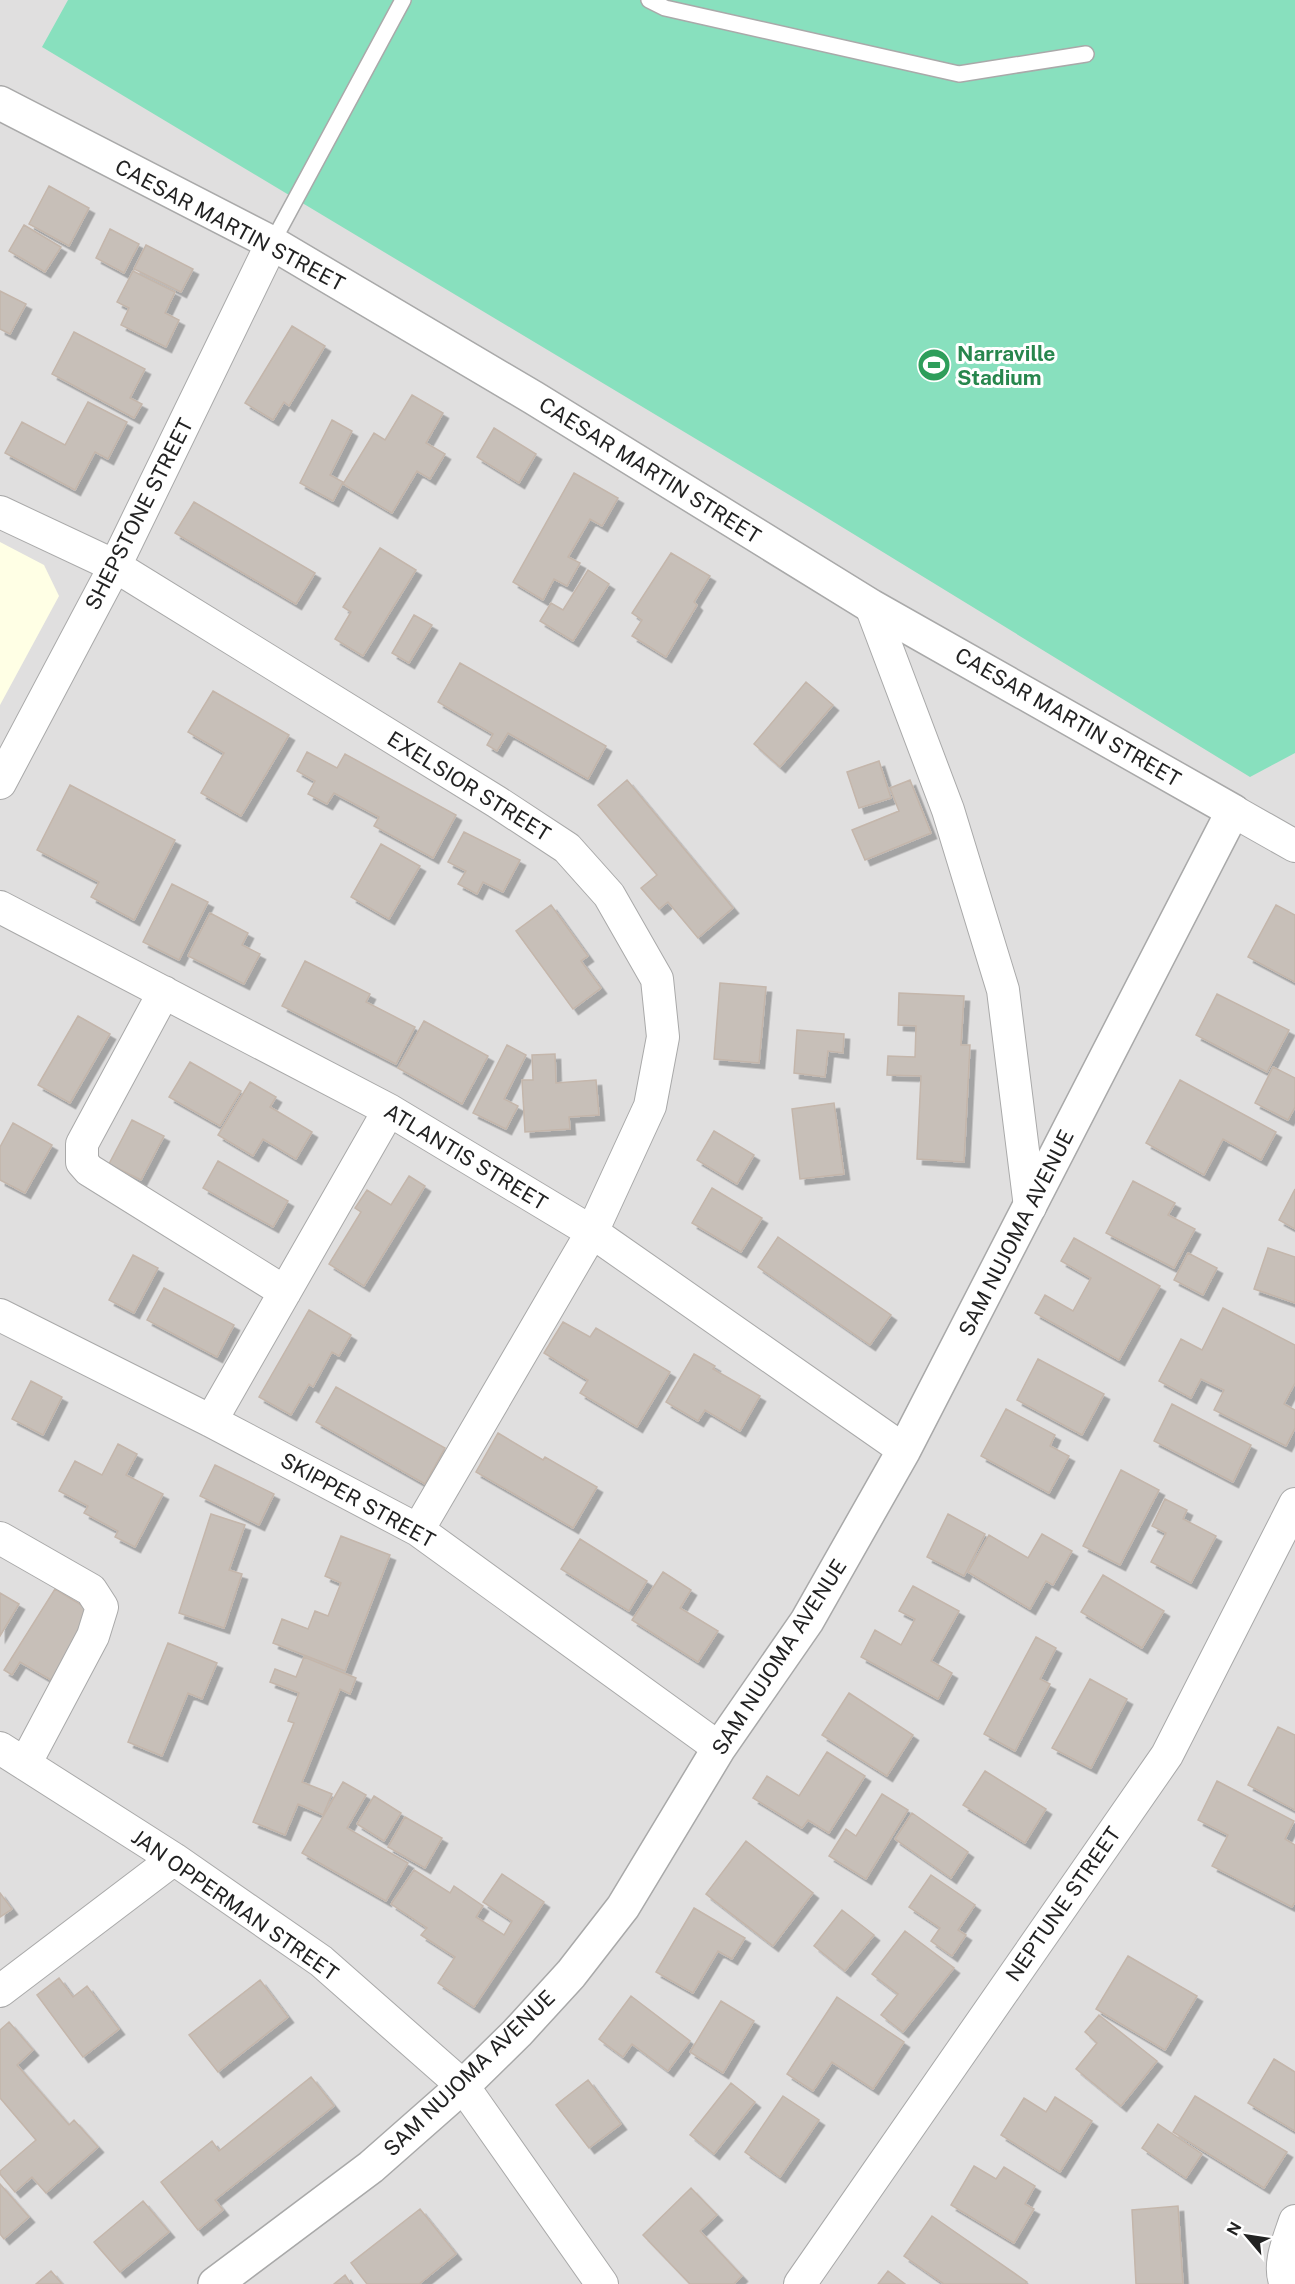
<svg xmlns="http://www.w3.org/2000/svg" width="1295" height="2284" font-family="'Public Sans',sans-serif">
  <defs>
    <filter id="shadow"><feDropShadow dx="5.5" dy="5.5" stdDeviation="0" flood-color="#0004"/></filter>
  </defs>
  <rect width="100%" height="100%" fill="#f2efe9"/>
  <path fill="#e0dfdf" d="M0 0H1295V2284H0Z"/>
  <path fill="#ffffe5" d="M0 542 44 565 59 596 0 705Z"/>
  <path fill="#88e0be" d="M68 0H1295V753L1250 777 806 505 42 47Z"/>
  <path fill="#c7bfb8" stroke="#c4b6ab" stroke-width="1.5" filter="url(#shadow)" d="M49 186 89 208 69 246 29 224Z
    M24 225 61 247 45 272 9 251Z
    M110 229 139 244 124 273 96 258Z
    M146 245 193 269 181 292 134 269Z
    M133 271 175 292 165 313 179 320 166 347 121 325 129 308 117 302Z
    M0 291 26 304 10 334 0 329Z
    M292 326 325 346 289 406 284 402 273 420 245 403Z
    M74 332 145 369 130 398 142 404 134 418 52 374Z
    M412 395 443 413 426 443 445 454 430 479 417 471 392 513 343 484 374 433 385 440Z
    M88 402 127 422 108 459 95 452 75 490 5 453 22 422 65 445Z
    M332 420 352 431 330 475 343 482 333 501 300 483Z
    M494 428 536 454 519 483 477 457Z
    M574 473 618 498 602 526 590 519 568 557 580 563 567 586 554 579 543 600 513 582Z
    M194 502 315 573 296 604 175 533Z
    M380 548 416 570 363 656 335 639 351 612 343 607Z
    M671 553 710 576 694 602 697 605 666 657 632 636 642 620 632 613Z
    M588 570 609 584 573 641 540 621 551 603 563 610Z
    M414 615 432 625 409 663 392 653Z
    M460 663 606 746 588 779 508 733 497 751 487 745 493 734 438 702Z
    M806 682 833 705 780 767 754 744Z
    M213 691 289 735 241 816 201 793 224 753 188 732Z
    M307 752 337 768 345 754 456 815 433 858 374 826 379 817 334 793 327 804 308 794 315 781 297 771Z
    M879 761 891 798 859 808 847 772Z
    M627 780 733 908 698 938 668 902 659 909 641 888 657 875 598 805Z
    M910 780 931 833 865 860 852 830 899 811 890 788Z
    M70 785 175 840 134 920 91 897 99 882 37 850Z
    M464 832 520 860 503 892 483 882 477 894 458 884 466 871 448 862Z
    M381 844 420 866 389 919 351 897Z
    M172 884 208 902 179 960 143 942Z
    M551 905 588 956 581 961 601 988 573 1009 516 931Z
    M1276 905 1295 915V982L1248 957Z
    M210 913 248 933 242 945 260 954 244 984 188 956Z
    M305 961 370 994 366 1002 415 1027 396 1064 282 1006Z
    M720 983 766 987 759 1063 714 1059Z
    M899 993 964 996 961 1045H970L964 1162 917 1159 921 1076 887 1075 888 1056 915 1057 916 1026 898 1025Z
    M1217 994 1289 1030 1267 1072 1196 1035Z
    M78 1016 110 1034 70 1103 38 1085Z
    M424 1021 488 1056 462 1104 398 1068Z
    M797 1030 844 1034 843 1053 828 1051 825 1077 794 1073Z
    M507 1045 526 1055 504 1099 518 1106 506 1129 473 1113Z
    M555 1054 556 1083 596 1080 599 1115 569 1117 570 1129 525 1132 522 1080H533L532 1055Z
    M190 1062 241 1091 220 1126 169 1097Z
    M1273 1067 1295 1078V1107L1288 1120 1255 1103Z
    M1180 1080 1276 1132 1261 1160 1223 1139 1204 1175 1146 1143Z
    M250 1082 276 1097 270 1107 312 1132 296 1159 263 1139 253 1156 218 1135Z
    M834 1103 844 1174 800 1179 792 1109Z
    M132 1120 164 1136 141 1180 109 1164Z
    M13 1123 52 1145 25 1193 0 1180V1147Z
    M714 1131 754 1155 737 1184 697 1160Z
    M218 1161 288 1201 273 1227 203 1188Z
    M409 1176 425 1186 364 1286 329 1264 361 1212 355 1208 367 1190 391 1205Z
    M1133 1181 1175 1203 1168 1215 1195 1229 1174 1268 1106 1233Z
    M712 1188 762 1218 741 1252 692 1223Z
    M1295 1189V1229L1279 1220Z
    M778 1237 891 1315 870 1345 758 1267Z
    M1074 1238 1160 1286 1119 1360 1035 1313 1045 1295 1073 1311 1091 1278 1061 1261Z
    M1268 1248 1295 1257V1303L1254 1289Z
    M1188 1253 1217 1268 1203 1295 1174 1280Z
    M133 1255 158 1268 134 1313 109 1300Z
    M164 1288 234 1325 217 1357 147 1320Z
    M1223 1308 1295 1345V1383L1284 1404 1295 1410V1428L1286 1446 1214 1410 1224 1390 1201 1379 1191 1398 1159 1381 1181 1339 1202 1350Z
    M309 1310 351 1335 339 1356 332 1352 313 1387 309 1384 291 1415 259 1397Z
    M563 1322 590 1337 596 1328 670 1372 637 1427 580 1393 588 1380 544 1353Z
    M694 1354 715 1366 713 1369 760 1396 740 1431 705 1410 698 1421 666 1402Z
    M1038 1359 1104 1394 1082 1435 1017 1400Z
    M31 1381 62 1397 43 1435 12 1419Z
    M336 1387 445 1448 425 1484 316 1422Z
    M1172 1404 1251 1445 1233 1482 1154 1441Z
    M1006 1409 1055 1435 1050 1446 1069 1456 1049 1493 981 1456Z
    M498 1433 543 1460 545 1457 597 1487 573 1528 476 1472Z
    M118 1444 137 1454 126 1475 163 1494 135 1547 115 1537 118 1531 84 1513 88 1506 59 1491 75 1461 102 1475Z
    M215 1465 274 1494 259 1525 200 1496Z
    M1121 1470 1159 1490 1120 1565 1083 1546Z
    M1165 1499 1187 1510 1183 1519 1216 1536 1191 1583 1151 1562 1166 1533 1152 1526Z
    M211 1514 245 1525 229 1570 242 1574 224 1628 179 1613Z
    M948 1514 985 1534 964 1576 927 1557Z
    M1042 1534 1072 1551 1053 1585 1046 1581 1030 1609 968 1572 989 1535 1028 1558Z
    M341 1536 390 1555 345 1671 273 1643 282 1619 308 1629 315 1611 328 1616 341 1583 325 1576Z
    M580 1539 647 1581 629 1611 561 1569Z
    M663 1572 691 1590 680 1608 718 1631 698 1662 632 1620Z
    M1103 1575 1164 1611 1142 1648 1081 1612Z
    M913 1586 959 1611 931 1661 952 1673 938 1699 861 1657 875 1630 901 1645 915 1619 899 1611Z
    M55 1589 93 1612 51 1680 20 1662 12 1675 4 1670Z
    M0 1593 19 1604 0 1636Z
    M1036 1637 1056 1648 1040 1679 1050 1684 1015 1751 984 1734Z
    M168 1643 217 1663 202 1699 188 1693 162 1756 128 1742Z
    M304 1657 356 1678 350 1694 340 1689 302 1782 332 1794 323 1815 298 1804 285 1835 253 1822 294 1723 288 1721 299 1693 270 1682 275 1669 296 1677Z
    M1090 1679 1127 1699 1091 1768 1052 1748Z
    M849 1693 913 1735 887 1776 822 1735Z
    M1278 1727 1295 1735V1810L1248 1785Z
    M827 1752 865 1776 829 1833 808 1820 802 1828 753 1798 767 1776 799 1796Z
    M985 1771 1046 1809 1025 1843 963 1805Z
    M1217 1781 1294 1821 1285 1839 1295 1845V1902L1292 1907 1212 1866 1228 1835 1198 1820Z
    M343 1782 366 1795 347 1828 408 1863 386 1901 302 1853Z
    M882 1794 908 1810 866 1879 829 1856 846 1829 856 1836Z
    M374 1796 401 1813 384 1841 357 1824Z
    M912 1813 968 1852 951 1878 895 1839Z
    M405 1817 442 1838 425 1868 388 1847Z
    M746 1841 813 1893 773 1946 706 1894Z
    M414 1870 450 1893 454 1886 483 1906 476 1917 504 1935 512 1921 483 1902 502 1874 544 1902 474 2007 438 1983 455 1957 421 1935 427 1928 391 1904Z
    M931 1875 975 1905 958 1930 966 1935 952 1956 931 1941 940 1928 909 1907Z
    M0 1893 12 1909 0 1917Z
    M694 1908 745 1938 732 1959 718 1951 693 1993 656 1972Z
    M842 1910 874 1935 845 1971 814 1946Z
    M905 1931 954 1968 903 2032 881 2015 898 1994 872 1974Z
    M1128 1956 1197 1996 1165 2050 1096 2009Z
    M59 1978 73 1997 87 1986 119 2029 83 2057 37 1995Z
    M260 1980 288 2017 218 2072 189 2035Z
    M631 1996 690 2041 668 2071 632 2044 623 2057 599 2039Z
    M837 1997 904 2042 873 2089 832 2062 813 2091 787 2074Z
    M721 2001 754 2021 723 2073 690 2052Z
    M1099 2015 1157 2061 1121 2106 1076 2069 1097 2043 1085 2032Z
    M9 2022 33 2050 17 2065 69 2125 74 2120 98 2147 46 2193 32 2177 15 2192 0 2174V2171L36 2140 0 2098V2030Z
    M1274 2059 1295 2072V2131L1248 2103Z
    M311 2077 334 2106 215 2200 223 2210 198 2230 161 2182 212 2141 219 2151Z
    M588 2080 621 2124 589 2148 556 2105Z
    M731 2083 755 2102 714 2154 690 2135Z
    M783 2096 819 2120 780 2177 745 2152Z
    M1195 2096 1287 2152 1264 2188 1173 2132Z
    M1055 2097 1092 2121 1060 2172 1001 2135 1024 2098 1046 2112Z
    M1158 2124 1202 2154 1186 2178 1142 2148Z
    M974 2166 996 2179 1004 2167 1035 2186 1025 2204 1034 2209 1014 2243 951 2205Z
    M0 2184 29 2217 4 2239 0 2234Z
    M691 2188 717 2215 700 2231 742 2276 734 2284H690L643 2235Z
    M143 2201 169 2232 120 2272 94 2242Z
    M1178 2206 1183 2284H1136L1132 2210Z
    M420 2209 456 2254 419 2284H367L351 2263Z
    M932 2216 1027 2282 1025 2284H944L904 2256Z
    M51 2271 62 2284H36Z
    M888 2271 905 2284H878Z
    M345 2275 351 2284H334Z"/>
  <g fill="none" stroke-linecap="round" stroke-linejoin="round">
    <defs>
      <path id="service" d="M649 0 665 8 959 74 1086 54
        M272 243 403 0"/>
      <path id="minor" d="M0 512 115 566 497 802 567 848 609 895 657 979 663 1037 650 1106 592 1232 418 1530
        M871 606 948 810 1003 990 1030 1207
        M0 783 115 566 272 243
        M1233 811 1295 846
        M0 907 389 1110 592 1232 904 1450
        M164 992 82 1144V1162L89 1170 285 1292
        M0 1315 211 1421 418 1530 719 1748
        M211 1421 389 1110
        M0 1538 91 1590 102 1607 93 1636 25 1764
        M0 1748 174 1859 321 1961 463 2086 602 2284
        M0 1991 174 1859
        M800 2284 1167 1755 1295 1504
        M1286 2284C1277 2266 1289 2239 1295 2221"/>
      <path id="tertiary" d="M0 103 272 243 534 398 871 606 1233 811 904 1450 807 1621 719 1748 623 1907 571 1974 517 2033 463 2086 371 2167 215 2284"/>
    </defs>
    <use href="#service" stroke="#a9a9a9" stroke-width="18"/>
    <use href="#minor" stroke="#a9a9a9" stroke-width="34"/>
    <use href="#tertiary" stroke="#a9a9a9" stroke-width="36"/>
    <use href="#service" stroke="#fff" stroke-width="15"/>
    <use href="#minor" stroke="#fff" stroke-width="32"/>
    <use href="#tertiary" stroke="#fff" stroke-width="33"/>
  </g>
  <defs>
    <symbol id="stadium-disc" viewBox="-11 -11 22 22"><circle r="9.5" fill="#2e9e5b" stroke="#fff"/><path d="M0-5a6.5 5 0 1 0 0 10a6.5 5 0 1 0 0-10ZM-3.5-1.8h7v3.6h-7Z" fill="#fff"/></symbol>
  </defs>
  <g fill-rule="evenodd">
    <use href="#stadium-disc" x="915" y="346" width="38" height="38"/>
  </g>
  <g text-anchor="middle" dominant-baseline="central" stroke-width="6" stroke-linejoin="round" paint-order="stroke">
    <g font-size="21" fill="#222" stroke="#fff">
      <text transform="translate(230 225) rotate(28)">CAESAR MARTIN STREET</text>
      <text transform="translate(650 470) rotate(32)">CAESAR MARTIN STREET</text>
      <text transform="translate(139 514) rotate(-63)">SHEPSTONE STREET</text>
      <text transform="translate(1068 717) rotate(30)">CAESAR MARTIN STREET</text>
      <text transform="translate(469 786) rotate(32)">EXELSIOR STREET</text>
      <text transform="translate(466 1157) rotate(31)">ATLANTIS STREET</text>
      <text transform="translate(1016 1233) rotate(-63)">SAM NUJOMA AVENUE</text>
      <text transform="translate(358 1500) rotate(29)">SKIPPER STREET</text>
      <text transform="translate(779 1657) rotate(-57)">SAM NUJOMA AVENUE</text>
      <text transform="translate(1063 1904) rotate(-55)">NEPTUNE STREET</text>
      <text transform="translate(235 1905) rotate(35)">JAN OPPERMAN STREET</text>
      <text transform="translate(469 2073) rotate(-44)">SAM NUJOMA AVENUE</text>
    </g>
    <g font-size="21" font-weight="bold" fill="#27864d" stroke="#fff" text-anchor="start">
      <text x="957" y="353">Narraville<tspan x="957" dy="24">Stadium</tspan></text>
    </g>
  </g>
  <g transform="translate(1247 2236) rotate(299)" stroke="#ffffff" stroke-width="4.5" paint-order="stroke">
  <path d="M0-4.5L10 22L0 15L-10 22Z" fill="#222222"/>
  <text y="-9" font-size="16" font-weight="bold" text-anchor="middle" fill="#222222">N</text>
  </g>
</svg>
